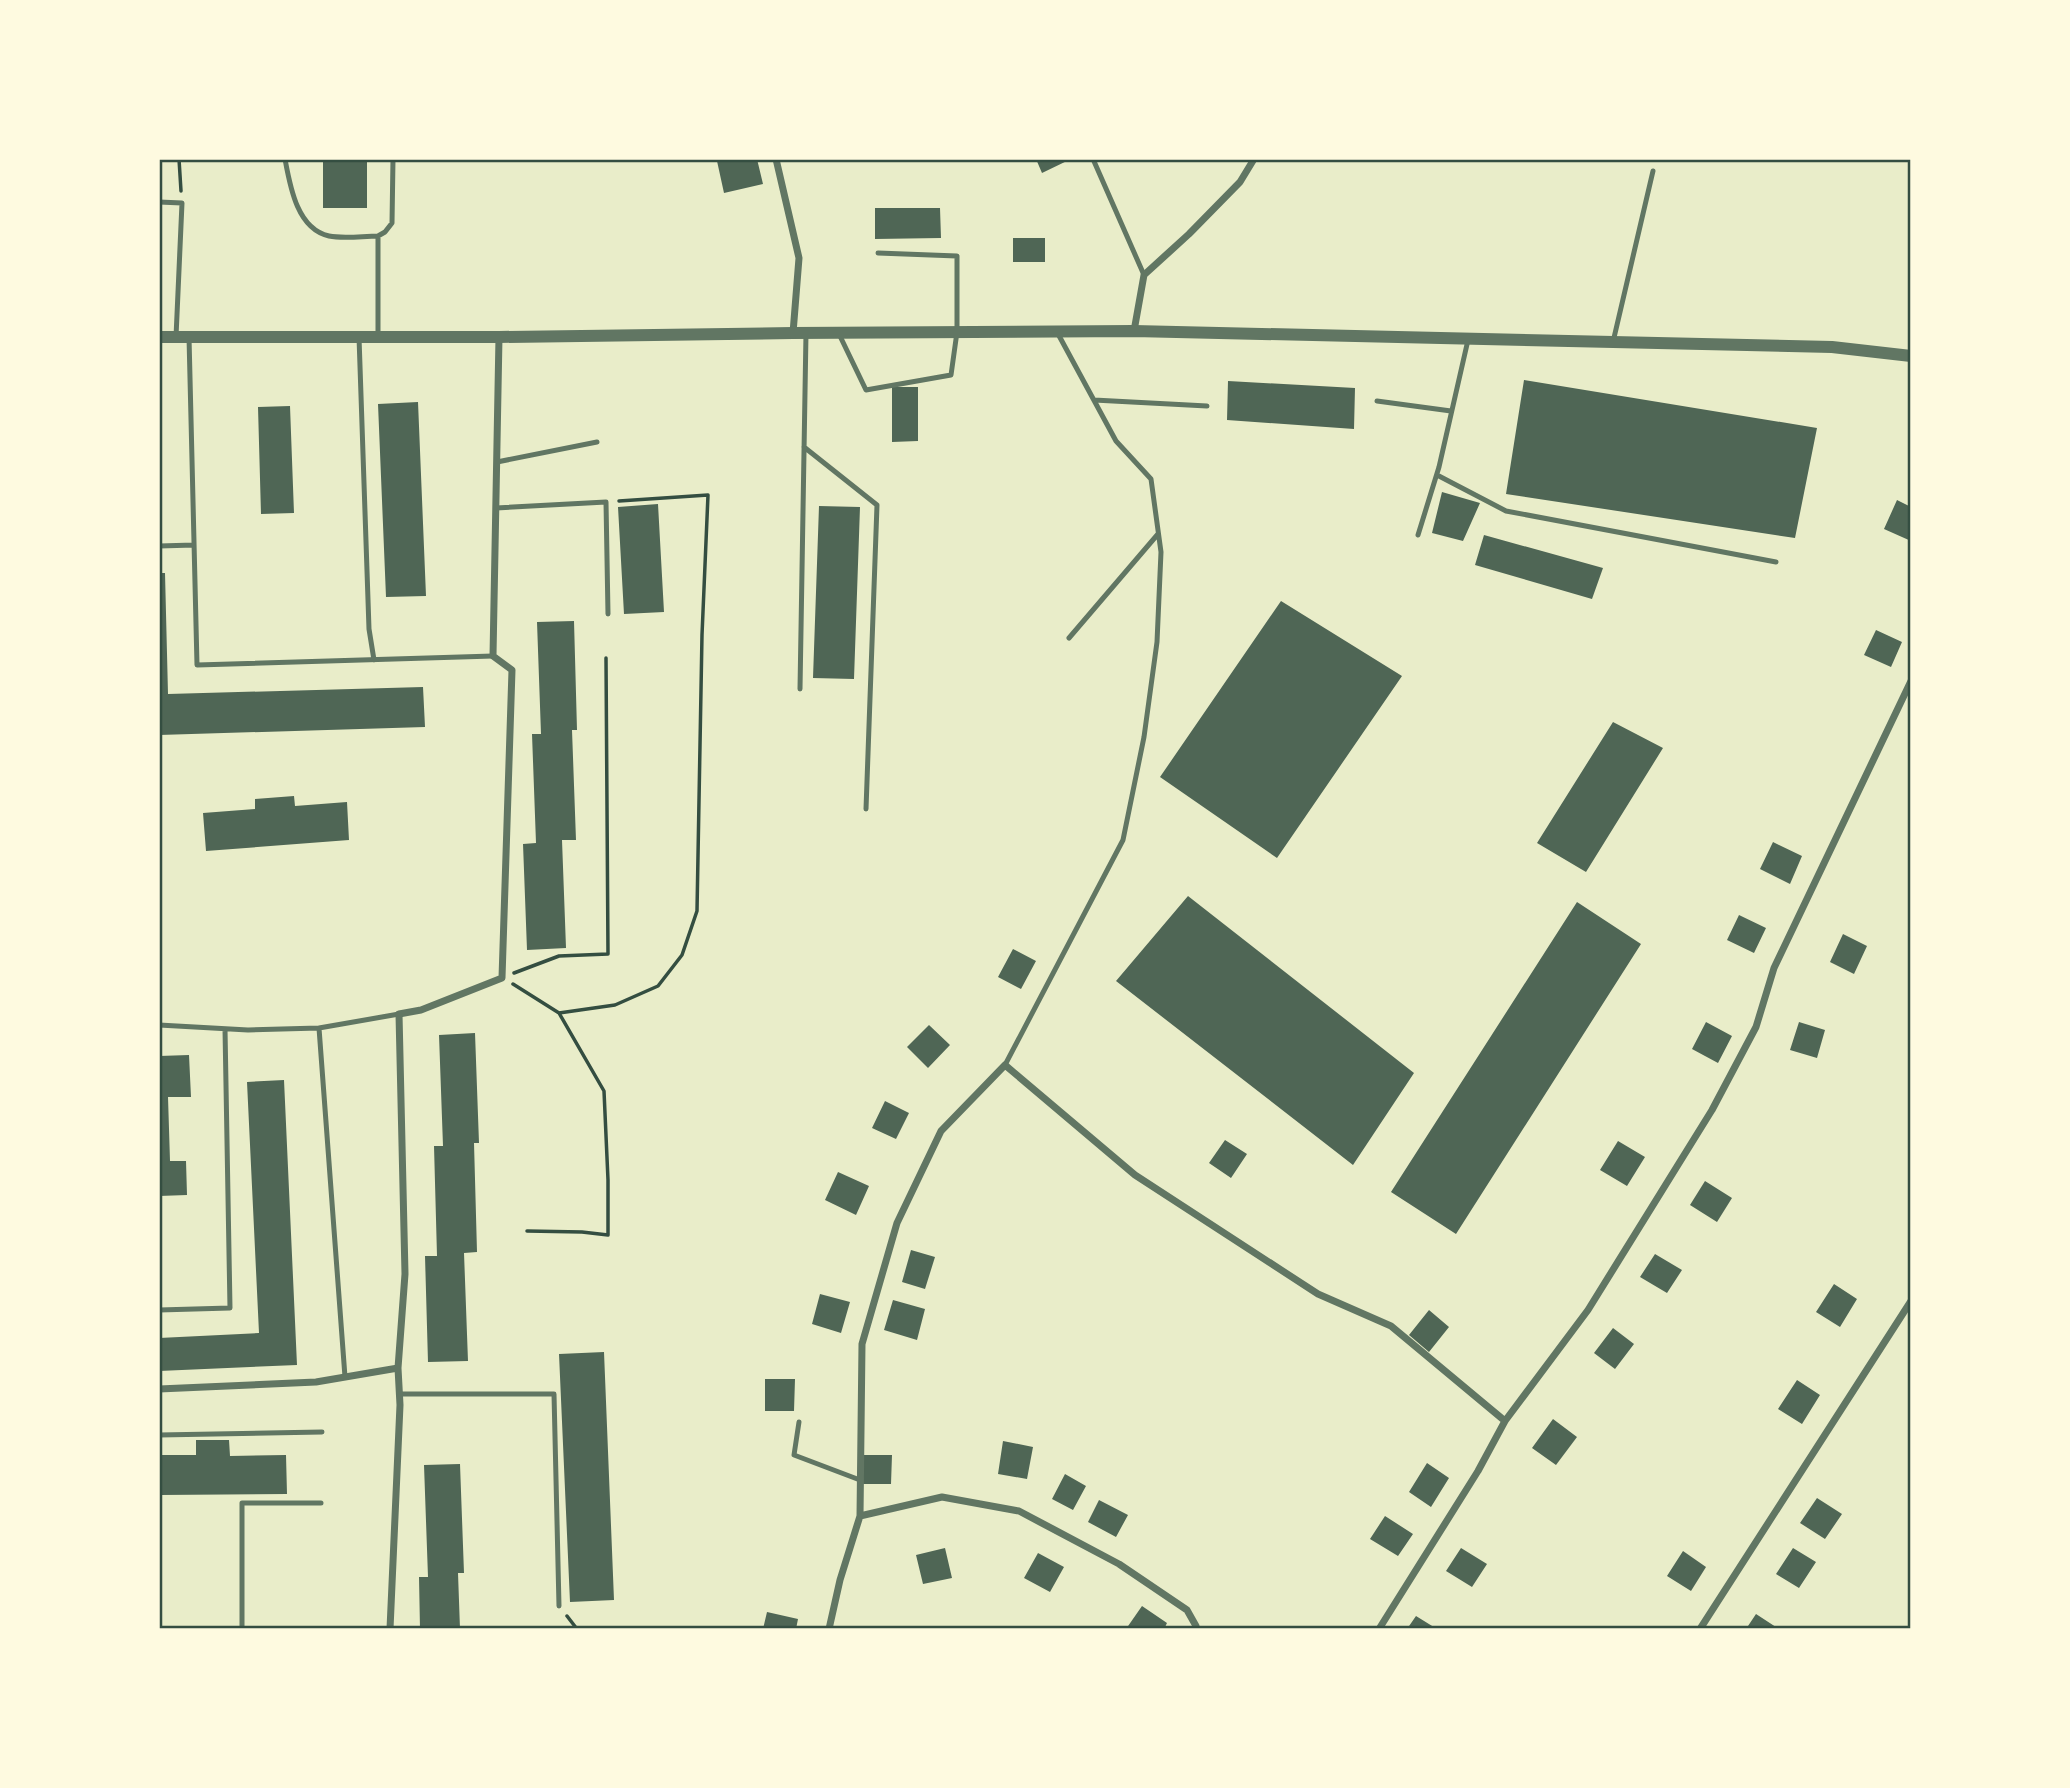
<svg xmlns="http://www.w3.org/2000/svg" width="2070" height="1788" font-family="Helvetica,sans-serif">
  <rect width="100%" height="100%" fill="#e9edc9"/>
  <path fill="#4f6655" d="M323 159H367V208H323Z
    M725 159H757L763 184 724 193 717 161Z
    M1036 159H1071L1042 173Z
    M875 208H940L941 238 875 239Z
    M1013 238H1045V262H1013Z
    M1524 380 1817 428 1795 538 1506 494Z
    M1228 381 1355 388 1354 429 1227 420Z
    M892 387H918V441L892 442Z
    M418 402 426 596 386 597 378 404Z
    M290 406 294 513 261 514 258 407Z
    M1442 492 1480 503 1463 541 1432 533Z
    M1897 500 1911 507V541L1884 529Z
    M658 504 664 612 624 614 618 507Z
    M819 506 860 507 854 679 813 678Z
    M1484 535 1603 568 1592 599 1475 565Z
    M159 573H165L168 694 423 687 425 727 159 735Z
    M1281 601 1402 676 1277 858 1160 777Z
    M574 621 577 730H572L576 840H562L566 948 527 950 523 844 536 843 532 734H541L537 622Z
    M1876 630 1902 642 1891 667 1864 655Z
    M1613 722 1663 748 1586 872 1537 843Z
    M294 796 295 806 347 802 349 840 206 851 203 813 255 809V799Z
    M1773 842 1802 856 1790 884 1760 869Z
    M1188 896 1414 1073 1353 1165 1116 981Z
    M1577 902 1641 944 1456 1234 1391 1192Z
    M1739 915 1766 928 1754 953 1727 940Z
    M1843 934 1867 946 1854 974 1830 962Z
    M1013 949 1036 961 1021 989 998 977Z
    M1706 1022 1732 1036 1718 1063 1692 1049Z
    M1799 1022 1825 1030 1817 1058 1790 1050Z
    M929 1025 950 1045 928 1068 907 1047Z
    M475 1033 479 1143H474L477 1252 464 1253 468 1361 428 1362 425 1256H437L434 1146H443L439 1035Z
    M189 1055 191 1097H168L170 1161H186L187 1195 159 1196V1056Z
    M284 1080 297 1365 159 1371V1338L259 1333 247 1082Z
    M885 1101 909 1113 896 1139 872 1128Z
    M1225 1140 1247 1154 1231 1178 1209 1163Z
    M1618 1141 1645 1157 1627 1186 1600 1170Z
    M838 1172 869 1186 856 1215 825 1200Z
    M1705 1181 1732 1198 1717 1222 1690 1205Z
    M911 1250 935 1257 925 1289 902 1282Z
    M1655 1254 1682 1270 1667 1293 1640 1277Z
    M1834 1284 1857 1299 1840 1327 1816 1312Z
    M820 1294 850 1302 841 1333 812 1324Z
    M893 1300 925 1309 917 1340 884 1330Z
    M1429 1310 1449 1327 1429 1352 1409 1335Z
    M1613 1328 1634 1344 1615 1369 1594 1353Z
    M604 1352 614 1600 570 1602 559 1354Z
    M765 1379H795L794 1411H765Z
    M1797 1380 1820 1395 1802 1424 1778 1409Z
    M1553 1419 1577 1437 1556 1465 1532 1448Z
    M196 1440H229L230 1456 286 1455 287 1494 159 1495V1455H196Z
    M1003 1441 1033 1447 1027 1479 998 1474Z
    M863 1455H892L891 1484H863Z
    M1427 1463 1449 1478 1431 1507 1409 1492Z
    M460 1464 464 1573H458L460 1629H420L419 1577H428L424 1465Z
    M1065 1474 1086 1486 1073 1510 1052 1499Z
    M1817 1498 1842 1514 1825 1539 1800 1523Z
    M1099 1500 1128 1515 1116 1537 1088 1522Z
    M1385 1516 1413 1534 1398 1556 1370 1539Z
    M945 1548 952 1578 923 1584 916 1555Z
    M1461 1548 1487 1564 1472 1587 1446 1571Z
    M1793 1548 1816 1562 1799 1588 1776 1574Z
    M1683 1551 1706 1567 1691 1591 1667 1576Z
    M1038 1553 1064 1567 1050 1592 1024 1578Z
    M1142 1606 1167 1623 1164 1629H1126Z
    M767 1612 798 1619 796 1629H763Z
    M1756 1614 1779 1629H1746Z
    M1416 1616 1437 1629H1407Z"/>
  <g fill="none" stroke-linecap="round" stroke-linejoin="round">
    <path stroke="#344e41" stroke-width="3.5" d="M179 159 181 191
      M514 973 559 956 608 954 606 658
      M513 984 559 1013 615 1005 658 986 682 955 697 911 702 635 708 495 619 501
      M527 1231 582 1232 608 1235V1180L604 1091 559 1013
      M567 1616 577 1629"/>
    <path stroke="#617663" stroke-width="5" d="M285 159C290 186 297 229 329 236 344 239 363 236 378 236
      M1093 159 1144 275
      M159 202 182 203 176 337
      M839 334 866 390 951 375 957 332V256L878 253
      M189 337 197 665 493 656
      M359 337 369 629 374 660
      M378 337V236L385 232 392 223 393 159
      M1613 342 1653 171
      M1094 400 1207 406
      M1377 401 1451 411
      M804 447 877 505 866 809
      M497 462 597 442
      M1437 475 1506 511 1776 562
      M496 508 606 502 608 614
      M1418 535 1439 467 1468 340
      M159 546 194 545
      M1069 638 1158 534
      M800 689 806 333
      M159 1025 248 1030 319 1028 345 1377
      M319 1028 399 1014
      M1005 1065 1123 840 1144 737 1157 642 1161 552 1151 479 1116 441 1057 332
      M159 1310 230 1308 225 1029
      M399 1394H554L559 1606
      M799 1422 794 1455 860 1480
      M159 1435 322 1432
      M242 1629V1503H321"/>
    <path stroke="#617663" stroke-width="7" d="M776 159 799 258 793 333
      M1134 331 1144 275 1189 234 1240 182 1254 159
      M159 1389 316 1382 398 1368
      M860 1516 942 1497 1019 1511 1119 1564 1187 1610 1196 1626 1194 1629
      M390 1629 400 1405 398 1368 405 1274 399 1014 421 1010 502 978 512 670 493 656 499 337
      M829 1629 840 1580 860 1516 862 1344 897 1223 941 1131 1005 1065 1135 1175 1318 1294 1391 1326 1505 1421
      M1379 1629 1478 1471 1505 1421 1588 1310 1712 1110 1756 1027 1774 968 1911 681
      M1700 1629 1911 1301"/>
    <path stroke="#617663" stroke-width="12" d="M159 337H499L793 333 1134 331 1832 347 1911 356"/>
  </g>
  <rect width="2070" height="1788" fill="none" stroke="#fefae0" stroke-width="322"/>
  <rect x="161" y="161" width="1748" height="1466" fill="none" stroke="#344e41" stroke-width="2.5"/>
</svg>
